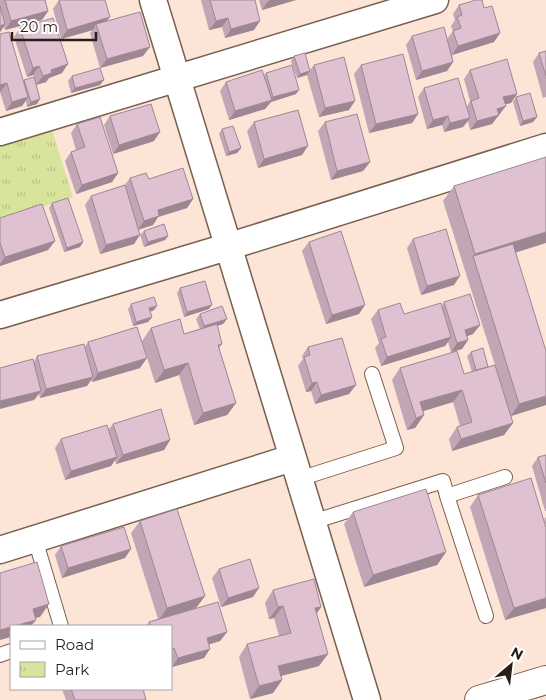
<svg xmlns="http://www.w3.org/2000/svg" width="546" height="700" font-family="Montserrat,sans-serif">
  <defs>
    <pattern id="park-tufts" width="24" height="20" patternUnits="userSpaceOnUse" patternTransform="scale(1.25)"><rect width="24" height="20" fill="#d8e49c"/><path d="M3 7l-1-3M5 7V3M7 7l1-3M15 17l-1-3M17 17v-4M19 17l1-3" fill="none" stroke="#b9c386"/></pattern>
  </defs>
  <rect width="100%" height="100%" fill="#fce5d6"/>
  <path fill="url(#park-tufts)" d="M52 130 73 197 0 220V146Z"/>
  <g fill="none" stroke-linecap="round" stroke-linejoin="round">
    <defs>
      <path id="service" d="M299 479 396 448 372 374
        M312 522 443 481 447 496
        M35 539 61 626
        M486 616 447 496 505 477
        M0 655 11 651"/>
      <path id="minor" d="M153 0 367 700
        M0 132 435 0
        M0 315 227 247 546 147
        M0 550 292 458"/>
      <path id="trunk" d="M479 700 546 680"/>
    </defs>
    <use href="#service" stroke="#785f4f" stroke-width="16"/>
    <use href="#minor" stroke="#785f4f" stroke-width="29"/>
    <use href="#trunk" stroke="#785f4f" stroke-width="30"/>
    <use href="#service" stroke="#fff" stroke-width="14"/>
    <use href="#minor" stroke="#fff" stroke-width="26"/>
    <use href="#trunk" stroke="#fff" stroke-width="28"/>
  </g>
  <path fill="#c1a6b5" d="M0 0H45L48 11 42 20 5 30 4 27 0 32Z
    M59 0 107 21 143 56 100 68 90 33 93 30 61 39 53 9Z
    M201 0H255L254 30 225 38 222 27 209 30Z
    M259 0H296L262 10Z
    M459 5 484 8 500 33 494 42 452 55 453 62 447 71 416 80 406 45 412 36 447 39 453 31 451 26 455 20 453 14Z
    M20 28 62 73 49 78 46 82 36 85 37 104 27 107 26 101 22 106 6 111 0 92V34L23 81 24 80 34 77 33 75 27 77 14 37Z
    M546 51V97L543 98 533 62 539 53Z
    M294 56 310 70 314 65 349 110 319 117 307 75 297 78 291 61Z
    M361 65 418 114 412 123 369 133 354 74Z
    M470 70 517 94 511 103 505 104 499 115H498L492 124 470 130 468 121 463 127 444 132 442 125 427 129 418 97 424 88 467 107 470 101 464 79Z
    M266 73 296 94 271 102 265 109 229 120 220 91 226 82 264 75Z
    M72 76 100 85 71 93 68 81Z
    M516 97 537 117 533 122 520 126 513 102Z
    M110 116 154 141 113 154 104 125Z
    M254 122 302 155 258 168 247 131Z
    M325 122 370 162 363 171 331 180 318 131Z
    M77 124 118 173 112 182 76 194 65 161 71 152 76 150 71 133Z
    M222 129 241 148 237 153 226 156 219 134Z
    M130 178 149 179 193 199 187 208 158 217 153 225 139 229 134 244 100 254 85 205 91 196 125 185Z
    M454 186 515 253 546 405 511 416 513 423 504 435 452 451 449 439 457 427 460 426 453 402 423 411 424 415 415 428 407 430 392 380 400 368 464 374 472 372 467 356 471 352 488 367 495 365 443 201Z
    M52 203 83 242 80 247 64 252 49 208Z
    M0 218 55 241 48 250 0 266Z
    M144 231 168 236 165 240 144 247 140 235Z
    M413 239 454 285 421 295 407 248Z
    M309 242 359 314 326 324 302 251Z
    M180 288 209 309 184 317 177 293Z
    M444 302 480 325 473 334 467 336 468 340 462 349 451 352 448 342 445 346 381 366 375 348 379 343 371 319 378 310 404 314 442 306Z
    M131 304 154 310 150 312 152 317 148 322 133 326 128 309Z
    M200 314 227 319 223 324 217 326 222 344 219 349 236 403 227 415 194 425 179 375 155 383 142 341 151 328 184 334 200 329 196 319Z
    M88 342 140 368 92 382 91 380 87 386 40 398 39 394 34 400V362L37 356 85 347Z
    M308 347 356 385 349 394 315 404 311 391 306 392 298 366 303 359 302 356Z
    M113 424 170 440 164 450 116 464 115 460 111 466 65 480 55 448 61 439 109 429Z
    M546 455V511H545L532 466 538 457Z
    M478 495 546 608 505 620 470 507Z
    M353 512 446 552 437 565 364 587 344 524Z
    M546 517V526L544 520Z
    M140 521 205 596 196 608 227 632 220 641 209 644 204 658 172 667 171 626H146L149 622 158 619 131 533Z
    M61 546 125 558 62 578 55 555Z
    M219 569 253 597 221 607 212 578Z
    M273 590 321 607 317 613 319 666 281 676 282 680 273 693 250 699 239 657 247 644 279 636 274 618 269 619 265 603Z
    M62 689H143L146 700H66Z"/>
  <path fill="#9d8793" d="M270 0H296L262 10 268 1Z
    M48 11 42 20 5 30 11 21Z
    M110 17 103 26 96 24 93 30 61 39 67 30Z
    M228 18 222 27 209 30 216 21Z
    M260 21 254 30 225 38 231 29Z
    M5 24 0 32V26Z
    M500 33 494 42 452 55 458 46Z
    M150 47 143 56 100 68 107 59Z
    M453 62 447 71 416 80 422 71Z
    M68 64 62 73 49 78 46 82 36 85 43 76 51 70Z
    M39 66 33 75 27 77 33 68Z
    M310 71 307 75 297 78 300 74Z
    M104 80 100 85 71 93 75 88Z
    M7 83 0 92V85Z
    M299 90 296 94 271 102 265 109 229 120 235 111 271 101 273 97Z
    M517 94 511 103 497 106 503 97Z
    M28 97 22 106 6 111 12 102Z
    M40 99 37 104 27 107 31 102Z
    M355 101 349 110 319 117 325 108Z
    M506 106 492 124 470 130 477 121 497 109Z
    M418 114 412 123 369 133 376 124Z
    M448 116 442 125 427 129 433 120Z
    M537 117 533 122 520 126 523 121Z
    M470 118 463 127 444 132 450 123Z
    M160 132 154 141 113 154 119 145Z
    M308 146 302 155 258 168 264 159Z
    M241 148 237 153 226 156 229 152Z
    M370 162 363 171 331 180 337 171Z
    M118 173 112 182 76 194 82 185Z
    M193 199 187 208 158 217 153 225 138 230 144 221 158 210Z
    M546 232V243L476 265 473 256 475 254Z
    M140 235 134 244 100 254 106 245Z
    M168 236 165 240 144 247 148 242Z
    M55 241 48 250 0 266V264L5 257Z
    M83 242 80 247 64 252 67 248Z
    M460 276 454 285 421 295 427 286Z
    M212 305 209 309 184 317 187 312Z
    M365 305 359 314 326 324 332 315Z
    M157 306 154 310 146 313 149 308Z
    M152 317 148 322 133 326 136 322Z
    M227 319 223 324 201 331 204 326Z
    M480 325 473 334 459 339 465 330Z
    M451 337 445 346 381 366 387 357Z
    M468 340 462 349 451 352 457 343Z
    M147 358 140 368 92 382 98 373Z
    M188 363 179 375 155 383 164 370Z
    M93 377 87 386 40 398 46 389Z
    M317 382 311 391 306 392 312 383Z
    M356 385 349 394 315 404 321 395Z
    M462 390 453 402 414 414 420 402Z
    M41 391 34 400 0 409V401Z
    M546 396V405L511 416 519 404Z
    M236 403 227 415 194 425 203 413Z
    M424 415 415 428 407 430 416 418Z
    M513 423 504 435 452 451 461 439Z
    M170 440 164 450 116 464 123 455Z
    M117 457 111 466 65 480 71 471Z
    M131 549 125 558 62 578 68 568Z
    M446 552 437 565 364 587 373 575Z
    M259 588 253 597 221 607 228 598Z
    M205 596 196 608 159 620 167 608Z
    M546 598V608L505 620 514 608Z
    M49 604 40 617 24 621 33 609Z
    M283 606 274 618 269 619 278 607Z
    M321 607 313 619 315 608Z
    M36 620 31 626H13Z
    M11 627V637L0 640V630Z
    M227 632 220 641 201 647 207 638Z
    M210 649 204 658 172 667 178 658Z
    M328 654 319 666 269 679 278 666Z
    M282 680 273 693 250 699 259 686Z"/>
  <path fill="#e0c1d2" stroke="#9d8793" d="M5 0H45L48 11 11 21Z
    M59 0H105L110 17 67 30Z
    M210 0H255L260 21 231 29 228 18 216 21Z
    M476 0H482L484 8 492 6 500 33 458 46 453 31 461 28 457 17 462 15 459 5Z
    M0 6 5 24 0 26Z
    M140 12 150 47 107 59 96 24Z
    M53 18 68 64 51 70 52 73 43 76 39 66 33 68 20 28Z
    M444 27 453 62 422 71 412 36Z
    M9 32 28 97 12 102 7 83 0 85V34Z
    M546 51V76L539 53Z
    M305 53 310 71 300 74 294 56Z
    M403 54 418 114 376 124 361 65Z
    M344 57 355 101 325 108 314 65Z
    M507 59 517 94 503 97 506 106 497 109 499 115 477 121 471 101 479 98 470 70Z
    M292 65 299 90 273 97 266 73Z
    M100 68 104 80 75 88 72 76Z
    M262 70 272 100 235 111 226 82Z
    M34 77 40 99 31 102 24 80Z
    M458 78 470 118 450 123 448 116 433 120 424 88Z
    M530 93 537 117 523 121 516 97Z
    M151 104 160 132 119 145 110 116Z
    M298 110 308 146 264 159 254 122Z
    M357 114 370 162 337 171 325 122Z
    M100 117 118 173 82 185 71 152 85 147 77 124Z
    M233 126 241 148 229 152 222 129Z
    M546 157V232L475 254 454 186Z
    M183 168 193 199 158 210 159 216 144 221 130 178 146 173 149 179Z
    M125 185 140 235 106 245 91 196Z
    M68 198 83 242 67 248 52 203Z
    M42 204 55 241 5 257 0 243V218Z
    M164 224 168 236 148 242 144 231Z
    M446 229 460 276 427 286 413 239Z
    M341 231 365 305 332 315 309 242Z
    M513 244 546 351V396L519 404 473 256Z
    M205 281 212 305 187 312 180 288Z
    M470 294 480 325 465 330 468 340 457 343 444 302Z
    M154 297 157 306 149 308 152 317 136 322 131 304Z
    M400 303 404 314 441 303 451 337 387 357 381 339 386 337 378 310Z
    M222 306 227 319 204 326 200 314Z
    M180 319 184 334 217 324 222 344 218 345 236 403 203 413 188 363 164 370 151 328Z
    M137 327 147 358 98 373 88 342Z
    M342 338 356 385 321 395 317 382 312 383 304 357 310 355 308 347Z
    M84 344 93 377 46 389 37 356Z
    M483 348 488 367 476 370 471 352Z
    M457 351 464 374 495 365 513 423 461 439 457 427 472 422 462 390 420 402 424 415 416 418 400 368Z
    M33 359 41 391 0 401V368Z
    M161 409 170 440 123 455 113 424Z
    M107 425 117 457 71 471 61 439Z
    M546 455V483L538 457Z
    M531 478 546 528V598L514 608 478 495Z
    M426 489 446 552 373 575 353 512Z
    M177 509 205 596 167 608 140 521Z
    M124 527 131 549 68 568 61 546Z
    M250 559 259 588 228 598 219 569Z
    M37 562 49 604 33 609 36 620 0 630V573Z
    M314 579 321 607 315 608 328 654 278 666 282 680 259 686 247 644 291 633 283 606 278 607 273 590Z
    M218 602 227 632 207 638 210 649 178 658 174 648 171 649V626H151L149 622Z
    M71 689H143L146 700H75Z"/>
  <rect x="10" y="625" width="162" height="65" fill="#ffffff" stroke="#a9a5a3"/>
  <rect x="20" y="641" width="25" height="8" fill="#ffffff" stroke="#a9a5a3"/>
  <text x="55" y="650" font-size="15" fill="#291f18">Road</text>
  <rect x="20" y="662" width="25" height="15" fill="url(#park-tufts)" stroke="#a9a5a3"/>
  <text x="55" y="675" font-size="15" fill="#291f18">Park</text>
  <g transform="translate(511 665) rotate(28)" stroke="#ffffff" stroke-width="4" paint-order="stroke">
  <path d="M0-4L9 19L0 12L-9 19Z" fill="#291f18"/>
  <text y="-8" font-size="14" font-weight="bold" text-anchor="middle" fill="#291f18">N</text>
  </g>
  <path d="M12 32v8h84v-8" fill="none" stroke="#291f18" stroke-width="2.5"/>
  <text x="20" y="32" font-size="15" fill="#291f18" stroke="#ffffff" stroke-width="4" paint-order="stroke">20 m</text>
</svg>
